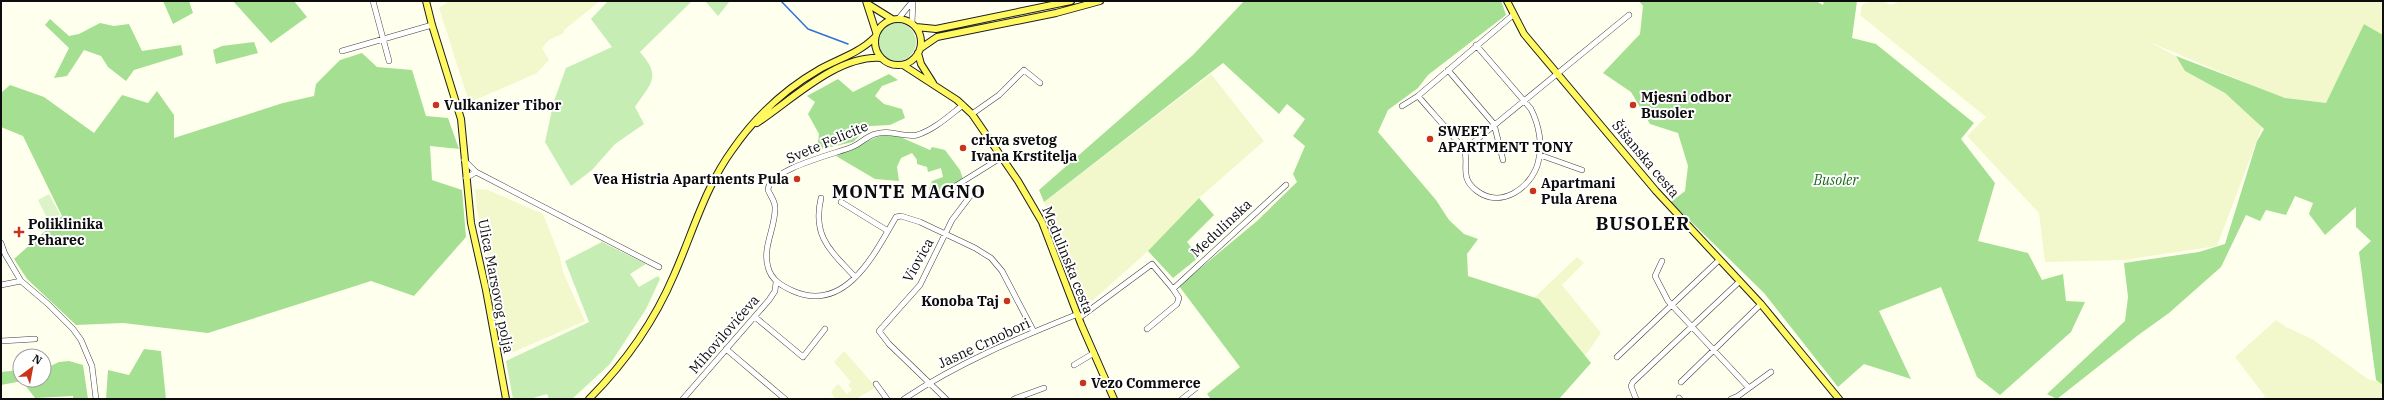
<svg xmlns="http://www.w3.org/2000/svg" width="2384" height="400" font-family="'IBM Plex Serif',serif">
  <rect width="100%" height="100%" fill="#ffe"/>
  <path fill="#f2f8cb" d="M450 1H600L564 30V33L549 40 542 48 549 60 537 73 475 100 468 99 439 8Z
    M1872 1H1882L1891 5 1901 1H2383V35L2364 24 2326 103 2280 97 2147 41 2176 56 2185 71 2225 93 2262 127 2217 246 2124 260 2045 262 2039 213 1967 136 1986 117 1860 15 1862 5Z
    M1211 74 1264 141 1199 198 1148 251 1082 310 1074 297 1082 290 1076 275 1071 276 1044 202Z
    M475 189 488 190 543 214 560 257 563 272 585 321 509 354 477 210Z
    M1577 257 1584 263 1562 285 1601 333 1585 356 1539 299 1534 298Z
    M2276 320 2286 327 2312 339 2368 379 2382 383 2383 399H2262L2265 396 2235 357Z
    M844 351 875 386 873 389 856 399H835L831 392 838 384 847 394 852 390 848 385 851 382 834 362Z"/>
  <path fill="#c6edb4" d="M608 1H692L640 52C662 77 651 83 635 107L644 124 615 144 592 170 571 186 545 142 554 101 566 68 612 47 591 19Z
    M705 1H730L718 16Z
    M878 42a19 19 0 1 1 38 0a19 19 0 1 1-38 0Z
    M602 242 646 264 630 274 639 287 658 276 660 279 646 309 610 364 572 399H549L547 394 530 399H513L506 361 589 322 565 261Z"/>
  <path fill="#a5df92" d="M163 1H189L193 13 173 24Z
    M233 1H294L307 17 271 43Z
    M1244 1H1501L1506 15 1428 75 1418 88 1388 110 1378 132 1436 200 1449 220 1464 234 1478 239 1467 254 1468 276 1539 299 1591 363 1559 399H1211L1207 394 1240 367 1179 286 1257 221 1297 182 1293 174 1305 146 1293 136 1305 119 1287 104 1279 114 1223 63 1044 202 1039 190 1193 55Z
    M1639 1H1816L1823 5 1824 1H1857L1852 38 1876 44 1974 123 1961 139 1995 183 1978 241 2028 253 2042 280 2063 274 2066 301 2085 302 2071 332 2000 395 1977 377 1941 287 1879 311 1911 379 1864 364 1838 387 1764 293 1671 202 1685 191 1688 166 1678 133 1650 124 1631 92 1603 73 1640 34 1643 6Z
    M50 19 69 36 79 34 100 23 114 26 129 24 142 51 181 45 183 55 134 70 126 81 108 67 101 56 84 50 67 76 54 78 69 48 45 25Z
    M2364 24 2383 35V385L2376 380 2359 252 2371 241 2356 227V207L2325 235 2309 214 2313 203 2295 196 2286 215 2266 210 2260 221 2246 215 2221 267 2169 313 2137 336 2057 399 2047 394 2125 321 2128 297 2124 263 2199 252 2225 244 2257 141 2264 129 2225 93 2185 71 2176 56 2285 98 2326 103Z
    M254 42 258 53 216 64 213 50 222 46Z
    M362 53 377 67 412 70 426 116 448 118 459 149 430 146 432 180 462 190 466 237 414 296 371 281 208 333 123 323 76 325 27 279 14 259 62 216 23 136 1 127V93L10 85 44 97 94 133 122 95 148 103 157 91 174 115V138L283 103 314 96 316 84 340 60Z
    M889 74 898 80 882 86 875 96 884 104 902 109 905 118 890 125 870 126 853 142 817 150 819 134 808 114 815 102 807 96 838 79 853 92Z
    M891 133 930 150 932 147 945 150 960 170 963 179 935 195 929 189 932 181 943 177 941 168 928 172 927 167 917 164V160L912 153 901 158 897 167 899 181 875 179 836 156C855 149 871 137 891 133Z
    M1199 198 1214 215 1187 242 1199 257 1173 278 1148 251Z
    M144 349 161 351 166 399H106L108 370 129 375Z
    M69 361 83 365 88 399H73V396L35 398 22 381 1 385V372L20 370V380H44V369L59 362Z"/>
  <path fill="#dbf3c6" d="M49 194 60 215 49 222 38 200Z"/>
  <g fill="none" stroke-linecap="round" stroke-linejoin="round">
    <path stroke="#2e72d9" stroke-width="1.5" d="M781 1 808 29 848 44"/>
    <defs>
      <path id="minor" d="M373 1 389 61
        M899 18 912 2
        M912 23 913 1
        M342 51 432 25
        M1448 70 1494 124 1503 160
        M1418 96C1429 109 1441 122 1452 135 1455 140 1461 144 1464 149 1470 164 1458 177 1477 191 1501 209 1531 188 1538 163 1543 145 1539 125 1531 109L1476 45
        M963 105C950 115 934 130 917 135 904 138 890 129 875 134 867 136 860 144 852 147 835 154 769 169 768 190 770 195 775 201 775 207 776 227 762 247 768 267 771 280 782 286 793 291 846 314 875 253 896 217L901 216 920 222 975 248 991 258 1002 271 1034 332
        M1402 106 1418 96 1513 15
        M972 114 999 95 1024 70 1040 83
        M1464 150 1629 15
        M1540 155 1582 170
        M464 160 476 172
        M466 178 476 172 659 267
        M946 192 1002 157
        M821 198C812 237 831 251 855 277
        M841 202 888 231
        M1 243 5 254 21 281 48 304 73 329 81 340 92 366 96 399
        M1662 261 1655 276 1668 301 1749 388
        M1 285 21 281
        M1173 289 1286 185
        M755 317 803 357 825 329
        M1079 318 1152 264 1173 289 1179 298 1177 304 1147 329
        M1 341 35 339
        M726 349 785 399
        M1617 357 1718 261
        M1074 365 1094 353
        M1681 382 1761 304
        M876 384 887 399
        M1679 398 1680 399
        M683 399 769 300 775 291 776 282
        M904 399C958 363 1018 338 1078 314
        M946 399 889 344 879 331 920 285 952 220 971 195
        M1014 399 1044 388
        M1182 399 1196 388
        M1636 399 1631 386 1633 382 1740 281
        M1731 399 1738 396 1771 372"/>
      <path id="major" d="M426 1 432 25 461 119 471 223 486 290 506 399
        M866 1 876 32
        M1507 1 1524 34 1656 191 1761 304 1839 399
        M868 4 892 19
        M875 42a23 23 0 1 1 46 0a23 23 0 1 1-46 0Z
        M916 27 936 29 1071 1
        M921 48 937 37 1056 13 1100 1
        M918 53 921 64 933 83
        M903 65 957 100 972 114 1018 181 1042 222 1081 324 1114 399
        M757 123C792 100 837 55 881 58
        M589 399C625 363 654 322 674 275 693 232 705 187 733 149 756 116 785 89 820 69 838 59 859 53 874 38"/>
    </defs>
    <use href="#minor" stroke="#404040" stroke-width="6"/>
    <use href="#major" stroke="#1e1e1e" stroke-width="8"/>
    <use href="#minor" stroke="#fff" stroke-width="5"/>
    <use href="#major" stroke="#fff85e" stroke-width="6"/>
  </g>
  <g fill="#ca3519" stroke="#fff" stroke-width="1.5">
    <circle cx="436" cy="105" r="4"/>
    <circle cx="1633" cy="105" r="4"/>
    <circle cx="1430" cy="139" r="4"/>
    <circle cx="963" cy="148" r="4"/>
    <circle cx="797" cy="179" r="4"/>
    <circle cx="1533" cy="191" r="4"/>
    <path d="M17 226h4v4h4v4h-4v4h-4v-4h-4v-4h4z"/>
    <circle cx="1007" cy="301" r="4"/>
    <circle cx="1083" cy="383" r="4"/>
  </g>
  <g text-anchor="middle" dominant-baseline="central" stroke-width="4" stroke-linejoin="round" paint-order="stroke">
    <g font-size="14" font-weight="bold" fill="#0d0d0d" stroke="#fff" text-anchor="start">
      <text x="1641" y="97">Mjesni odbor<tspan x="1641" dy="16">Busoler</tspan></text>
      <text x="444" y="105">Vulkanizer Tibor</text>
      <text x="1438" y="131">SWEET<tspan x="1438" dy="16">APARTMENT TONY</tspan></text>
      <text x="971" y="140">crkva svetog<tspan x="971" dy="16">Ivana Krstitelja</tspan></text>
      <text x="789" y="179" text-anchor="end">Vea Histria Apartments Pula</text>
      <text x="1541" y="183">Apartmani<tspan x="1541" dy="16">Pula Arena</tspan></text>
      <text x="28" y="224">Poliklinika<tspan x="28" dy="16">Peharec</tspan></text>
      <text x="999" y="301" text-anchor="end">Konoba Taj</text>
      <text x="1091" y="383">Vezo Commerce</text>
    </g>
    <g font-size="14" fill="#0d0d0d" stroke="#fff">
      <text transform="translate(827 142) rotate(-23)">Svete Felicite</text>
      <text transform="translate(1646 159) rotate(50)">Šišanska cesta</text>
      <text transform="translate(1221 228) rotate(-43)">Medulinska</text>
      <text transform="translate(918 260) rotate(-61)">Viovica</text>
      <text transform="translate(1068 260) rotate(68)">Medulinska cesta</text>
      <text transform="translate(496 286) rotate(79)">Ulica Marsovog polja</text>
      <text transform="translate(724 334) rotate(-49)">Mihovilovićeva</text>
      <text transform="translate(984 343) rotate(-25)">Jasne Crnobori</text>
    </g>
    <g font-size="14" font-style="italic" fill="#186b18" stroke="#fff">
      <text x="1836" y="180">Busoler</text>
    </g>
    <g font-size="18" font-weight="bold" letter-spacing="1" fill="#0d0d0d" stroke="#fff">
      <text x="909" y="191">MONTE MAGNO</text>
      <text x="1643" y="223">BUSOLER</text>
    </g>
  </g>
  <rect width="2384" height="400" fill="none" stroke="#0d0d0d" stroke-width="4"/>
  <g transform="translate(32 368) rotate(32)"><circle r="19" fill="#ffffff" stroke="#9e9e9e"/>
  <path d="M0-3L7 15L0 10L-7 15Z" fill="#ca3519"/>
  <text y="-6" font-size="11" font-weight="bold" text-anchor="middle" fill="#0d0d0d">N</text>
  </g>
</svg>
